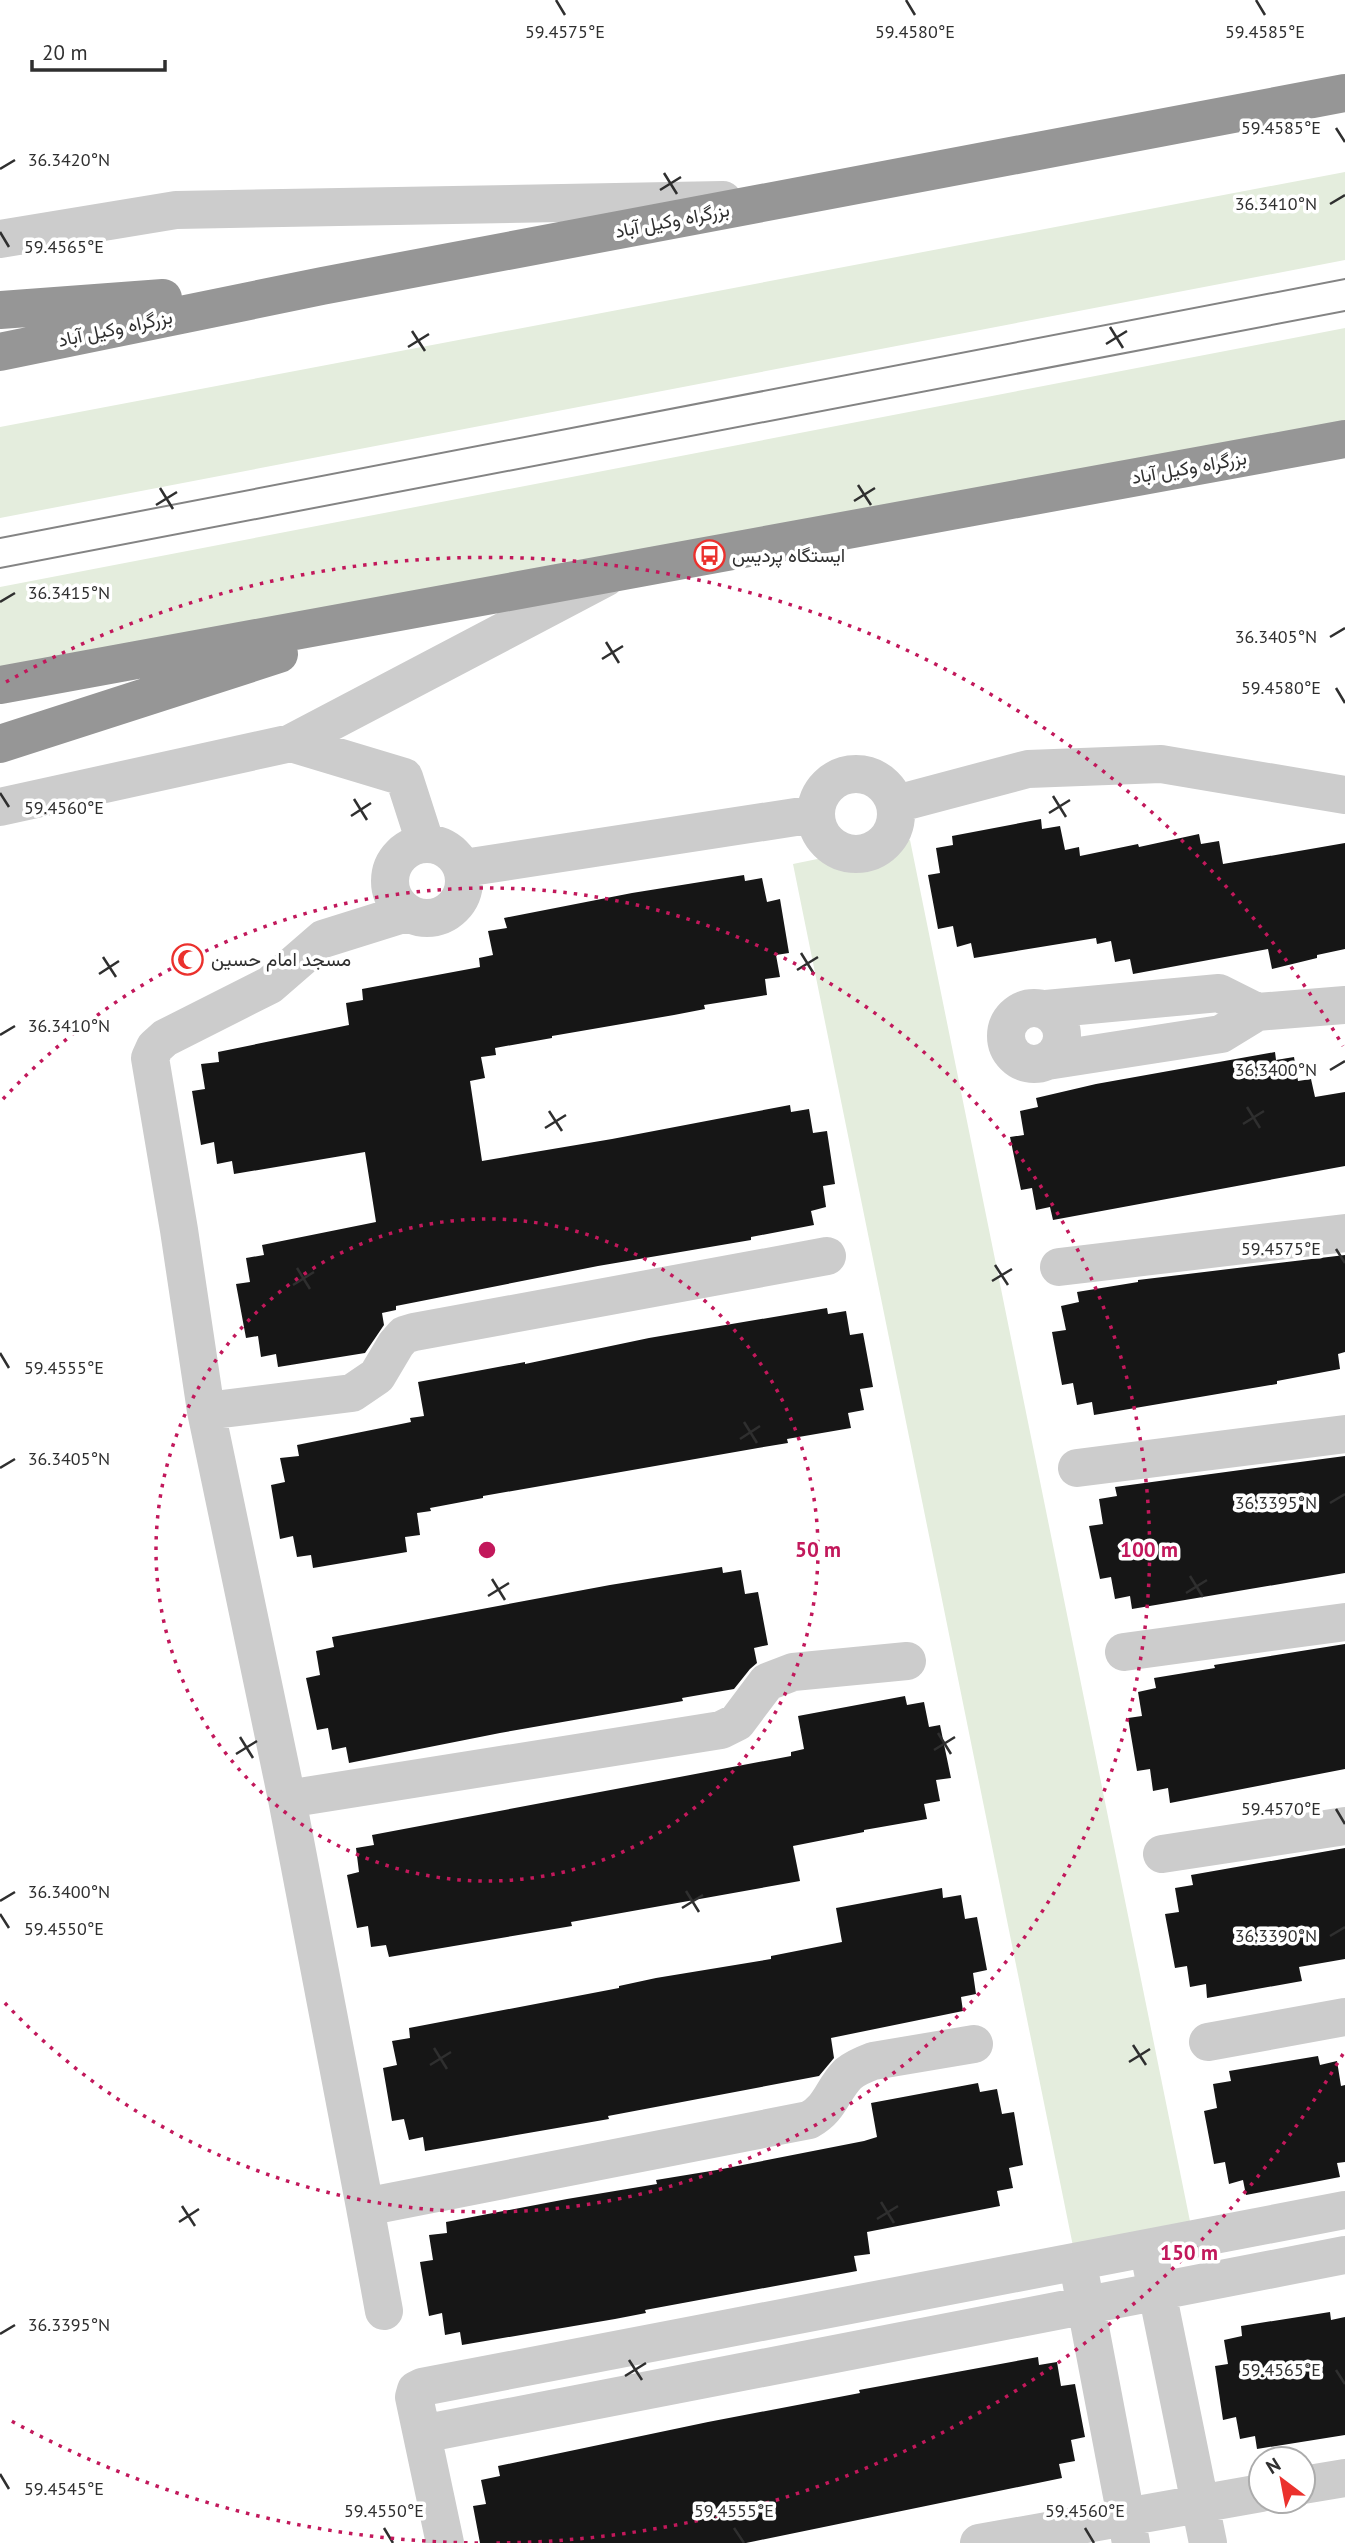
<svg xmlns="http://www.w3.org/2000/svg" width="1345" height="2543" font-family="'PT Sans',Vazirmatn,sans-serif">
  <rect width="100%" height="100%" fill="#fff"/>
  <path fill="#e4eddd" d="M1345 172V260L0 518V427Z
    M1345 328V421L0 679V587Z
    M910 840 1193 2236 1076 2261 793 864Z"/>
  <path fill="#161616" d="M1041 819 1042 829 1060 826 1065 850 1079 847 1080 856 1138 844 1139 847 1199 834 1201 844 1219 841 1223 864 1345 843V949L1317 955V958L1272 969 1268 949 1133 974 1130 959 1115 962 1111 941 1097 944 1096 938 974 958 971 943 957 947 953 926 938 929 928 875 940 873 936 848 953 845 952 836Z
    M744 875 745 881 762 878 767 902 780 899 789 953 776 955 780 977 765 979 767 995 704 1005 705 1009 674 1015 552 1036V1038L495 1048 496 1055 481 1057 485 1078 470 1081 482 1161 612 1139 790 1105 791 1112 809 1109 813 1133 827 1131 835 1184 823 1186 826 1207 811 1211 814 1225 751 1237V1240L598 1266 396 1306V1310L382 1313 384 1325 365 1353 278 1367 276 1354 261 1357 258 1336 246 1338 236 1284 250 1282 246 1258 264 1255 262 1245 376 1222 365 1152 234 1174 232 1161 217 1164 214 1142 201 1145 192 1091 205 1089 201 1064 219 1062 218 1052 349 1025 346 1003 363 1000 362 989 480 967 479 958 493 955 488 931 507 928 504 918 632 893Z
    M1275 1052 1276 1060 1294 1057 1298 1081 1311 1079 1315 1097 1345 1092V1166L1053 1220 1050 1207 1036 1210 1032 1188 1021 1190 1010 1137 1024 1135 1020 1111 1038 1107 1036 1098 1096 1084Z
    M1345 1255V1352L1338 1354 1340 1369 1277 1381V1384L1094 1415 1092 1402 1077 1405 1073 1383 1062 1385 1052 1332 1066 1330 1061 1306 1079 1302 1077 1292 1138 1282V1280Z
    M827 1308 828 1314 846 1311 850 1335 863 1333 873 1387 860 1389 864 1410 848 1413 851 1428 787 1439 788 1443 758 1448 483 1496V1498L430 1508 431 1511 417 1513 420 1535 405 1537 407 1552 313 1568 311 1555 297 1557 293 1536 280 1539 271 1485 285 1482 280 1458 299 1456 297 1445 411 1422 410 1418 424 1416 418 1382 525 1362V1364L649 1338Z
    M1345 1456V1573L1132 1609 1130 1596 1115 1599 1111 1577 1100 1579 1089 1526 1103 1524 1099 1499 1117 1496 1115 1487Z
    M722 1567 723 1573 741 1570 745 1594 758 1592 768 1645 754 1648 757 1663 750 1669 734 1689 682 1698 683 1701 500 1733 349 1763 346 1747 332 1750 328 1728 317 1730 306 1678 320 1675 316 1651 334 1647 332 1637 610 1585Z
    M1345 1644V1769L1170 1803 1168 1788 1153 1791 1150 1769 1137 1771 1128 1718 1142 1716 1138 1692 1156 1688 1154 1678 1215 1668 1214 1665Z
    M905 1696 907 1705 924 1702 929 1727 940 1725 951 1778 936 1780 940 1801 924 1804 927 1819 864 1830V1832L793 1846 800 1881 571 1922 572 1926 389 1957 386 1945 371 1947 368 1926 357 1928 347 1875 359 1872 356 1848 374 1845 372 1835 791 1756V1752L804 1749 798 1716Z
    M1345 1848V1959L1299 1967 1302 1981 1207 1998 1206 1984 1190 1987 1187 1966 1175 1968 1165 1914 1179 1912 1175 1888 1193 1885 1191 1875Z
    M942 1888 943 1898 961 1895 965 1919 977 1917 987 1970 973 1973 976 1994 961 1997 963 2011 831 2038 834 2058 819 2076 608 2116 609 2119 425 2151 423 2137 409 2140 404 2119 392 2121 383 2068 397 2065 392 2041 410 2038 409 2028 619 1988V1986L656 1978 771 1959V1956L842 1942 836 1908Z
    M1318 2056 1320 2065 1337 2061 1341 2086 1345 2085V2162L1337 2163 1340 2177 1246 2195 1243 2180 1229 2184 1225 2162 1214 2164 1204 2111 1217 2108 1213 2084 1231 2081 1229 2071Z
    M978 2083 980 2092 997 2089 1002 2114 1014 2112 1023 2165 1009 2168 1013 2188 997 2191 1000 2206 867 2232 870 2254 854 2256 857 2271 645 2310 646 2313 615 2319 462 2345 460 2332 445 2335 442 2313 429 2316 420 2262 433 2260 429 2235 447 2233 446 2222 567 2199 657 2184 656 2180 717 2170 864 2141 877 2137 871 2103Z
    M1330 2312 1331 2320 1345 2317V2435L1257 2449 1255 2436 1240 2439 1236 2417 1223 2420 1215 2366 1228 2364 1224 2340 1242 2336 1241 2326Z
    M1038 2357 1039 2365 1057 2362 1061 2386 1075 2384 1085 2437 1071 2440 1075 2461 1059 2464 1062 2478 746 2543H480L473 2506 486 2504 481 2480 500 2476 498 2466 708 2422 860 2393 859 2390Z"/>
  <g fill="none" stroke-linecap="round" stroke-linejoin="round">
    <path stroke="#ccc" stroke-width="38" d="M0 239 176 210 723 200
      M291 743 404 777 425 842
      M816 814a40 40 0 1 1 80 0a40 40 0 1 1-80 0Z
      M896 804 1028 769 1161 764 1345 795
      M0 807 291 743 605 578
      M390 881a37 37 0 1 1 74 0a37 37 0 1 1-74 0Z
      M464 868 815 814
      M406 913 323 939 270 985 165 1038 155 1047 150 1058 179 1230 206 1411 287 1799 721 1730 737 1722 767 1682 793 1672 907 1661
      M1006 1036a28 28 0 1 1 56 0a28 28 0 1 1-56 0Z
      M1046 1009 1219 993 1257 1012
      M1047 1061 1221 1034 1257 1012 1345 1005
      M1059 1267 1345 1233
      M206 1411 352 1393 377 1376 396 1344 404 1335 414 1332 827 1256
      M1077 1468 1345 1434
      M1124 1652 1345 1622
      M287 1799 365 2207 809 2120C831 2108 832 2090 848 2074 855 2068 865 2064 873 2061L974 2044
      M1162 1854 1345 1826
      M1208 2042 1345 2017
      M365 2207 384 2311
      M1152 2267 1208 2543
      M1081 2280 1131 2543
      M422 2434 1345 2255
      M1303 2485 1345 2478
      M445 2543 414 2397 416 2390 422 2387 1345 2210
      M979 2543 1261 2493"/>
    <path stroke="#969696" stroke-width="38" d="M0 310 163 298
      M0 352 322 286 1345 93
      M0 685 1345 439
      M0 744 279 654"/>
    <path stroke="#848484" stroke-width="2" d="M0 538 1345 279
      M0 568 1345 311"/>
  </g>
  <path fill="none" stroke="#2f2f2f" stroke-width="2.5" d="M556 0 565 15M906 0 915 15M1256 0 1265 15M1336 128 1345 142M0 169 15 160M664 173 677 194M660 190 681 177M1330 204 1345 195M0 232 9 247M1110 327 1123 348M412 331 425 351M1106 344 1127 331M408 347 429 334M858 485 871 505M160 488 173 509M854 501 875 488M156 505 177 492M0 602 15 593M1330 637 1345 628M606 642 619 663M602 659 623 646M1336 688 1345 703M0 793 9 807M1053 796 1066 817M354 799 367 820M1049 813 1070 800M351 816 371 803M801 953 814 974M103 957 116 977M797 970 818 957M99 974 119 961M0 1035 15 1026M1330 1070 1345 1061M1247 1107 1260 1128M549 1111 562 1131M1243 1124 1264 1111M545 1128 566 1115M1336 1249 1345 1263M995 1265 1008 1285M297 1268 310 1289M992 1281 1012 1269M293 1285 314 1272M0 1353 9 1368M744 1422 757 1443M740 1439 760 1426M0 1468 15 1459M1330 1503 1345 1494M1190 1576 1203 1597M492 1579 505 1600M1186 1593 1207 1580M488 1596 509 1583M938 1733 951 1754M240 1737 253 1758M934 1750 955 1737M236 1754 257 1741M1336 1809 1345 1824M686 1891 699 1912M0 1901 15 1892M682 1908 703 1895M0 1914 9 1928M1330 1936 1345 1927M1133 2045 1146 2065M434 2048 447 2069M1129 2062 1150 2049M430 2065 451 2052M881 2202 894 2223M182 2206 195 2226M877 2219 898 2206M179 2222 199 2209M0 2334 15 2325M629 2360 642 2380M1336 2370 1345 2384M625 2376 646 2363M0 2474 9 2489M384 2528 393 2543M734 2528 744 2543M1085 2528 1094 2543"/>
  <g fill="none" stroke="#c2185b" stroke-width="3.5" stroke-dasharray="3.5 7">
    <circle cx="487" cy="1550" r="331"/>
    <path d="M3 1099A662 662 0 1 1 3 2001"/>
    <path d="M1343 2054A993 993 0 0 1 496 2543M478 2543A993 993 0 0 1 6 2418M6 682A993 993 0 0 1 1343 1046"/>
  </g>
  <defs>
    <symbol id="bus-ring" viewBox="-11 -11 22 22"><circle r="9.5" fill="#fff" stroke="#eb312d" stroke-width="1.5"/><path d="M-5-6H5V4H4V6H2V4H-2V6H-4V4H-5ZM-3.5-4V0h7V-4ZM-3.5 1.2v1.5H-2V1.2ZM2 1.2v1.5H3.5V1.2Z" fill="#eb312d"/></symbol>
    <symbol id="mosque-ring" viewBox="-11 -11 22 22"><circle r="9.5" fill="#fff" stroke="#eb312d" stroke-width="1.5"/><path d="M3.5-4.9A6 6 0 1 0 3.5 4.9A5 5 0 1 1 3.5-4.9Z" fill="#eb312d"/></symbol>
  </defs>
  <g fill-rule="evenodd">
    <use href="#bus-ring" x="692" y="538" width="35" height="35"/>
    <use href="#mosque-ring" x="170" y="942" width="35" height="35"/>
  </g>
  <g text-anchor="middle" dominant-baseline="central" stroke-width="7" stroke-linejoin="round" paint-order="stroke">
    <g font-size="19" fill="#2f2f2f" stroke="#fff">
      <text transform="translate(672 220) rotate(-11)">بزرگراه وکیل آباد</text>
      <text transform="translate(115 328) rotate(-12)">بزرگراه وکیل آباد</text>
      <text transform="translate(1189 467) rotate(-10)">بزرگراه وکیل آباد</text>
    </g>
    <g font-size="19" fill="#2f2f2f" stroke="#fff" text-anchor="start">
      <text x="732" y="555">ایستگاه پردیس</text>
      <text x="211" y="959">مسجد امام حسین</text>
    </g>
  </g>
  <g font-size="18" text-anchor="middle" fill="#2f2f2f" stroke="#fff" stroke-width="7" stroke-linejoin="round" paint-order="stroke">
    <text x="565" y="38">59.4575°E</text>
    <text x="915" y="38">59.4580°E</text>
    <text x="1265" y="38">59.4585°E</text>
    <text x="1281" y="134">59.4585°E</text>
    <text x="69" y="166">36.3420°N</text>
    <text x="1276" y="210">36.3410°N</text>
    <text x="64" y="253">59.4565°E</text>
    <text x="69" y="599">36.3415°N</text>
    <text x="1276" y="643">36.3405°N</text>
    <text x="1281" y="694">59.4580°E</text>
    <text x="64" y="814">59.4560°E</text>
    <text x="69" y="1032">36.3410°N</text>
    <text x="1276" y="1076">36.3400°N</text>
    <text x="1281" y="1255">59.4575°E</text>
    <text x="64" y="1374">59.4555°E</text>
    <text x="69" y="1465">36.3405°N</text>
    <text x="1276" y="1509">36.3395°N</text>
    <text x="1281" y="1815">59.4570°E</text>
    <text x="69" y="1898">36.3400°N</text>
    <text x="64" y="1935">59.4550°E</text>
    <text x="1276" y="1942">36.3390°N</text>
    <text x="69" y="2331">36.3395°N</text>
    <text x="1281" y="2376">59.4565°E</text>
    <text x="64" y="2495">59.4545°E</text>
    <text x="384" y="2517">59.4550°E</text>
    <text x="734" y="2517">59.4555°E</text>
    <text x="1085" y="2517">59.4560°E</text>
  </g>
  <circle cx="487" cy="1550" r="10" fill="#c2185b" stroke="#fff" stroke-width="3.5"/>
  <g font-size="21" text-anchor="middle" font-weight="bold" fill="#c2185b" stroke="#fff" stroke-width="7" stroke-linejoin="round" paint-order="stroke">
    <text x="818" y="1557">50 m</text>
    <text x="1149" y="1557">100 m</text>
    <text x="1189" y="2260">150 m</text>
  </g>
  <g transform="translate(1282 2480) rotate(328)"><circle r="33" fill="#ffffff" stroke="#acacac" stroke-width="2"/>
  <path d="M0-5L12 26L0 18L-12 26Z" fill="#eb312d"/>
  <text y="-10" font-size="19" font-weight="bold" text-anchor="middle" fill="#2f2f2f">N</text>
  </g>
  <path d="M32 60v10h133v-10" fill="none" stroke="#2f2f2f" stroke-width="3.5"/>
  <text x="42" y="60" font-size="21" fill="#2f2f2f" stroke="#ffffff" stroke-width="5" paint-order="stroke">20 m</text>
</svg>
